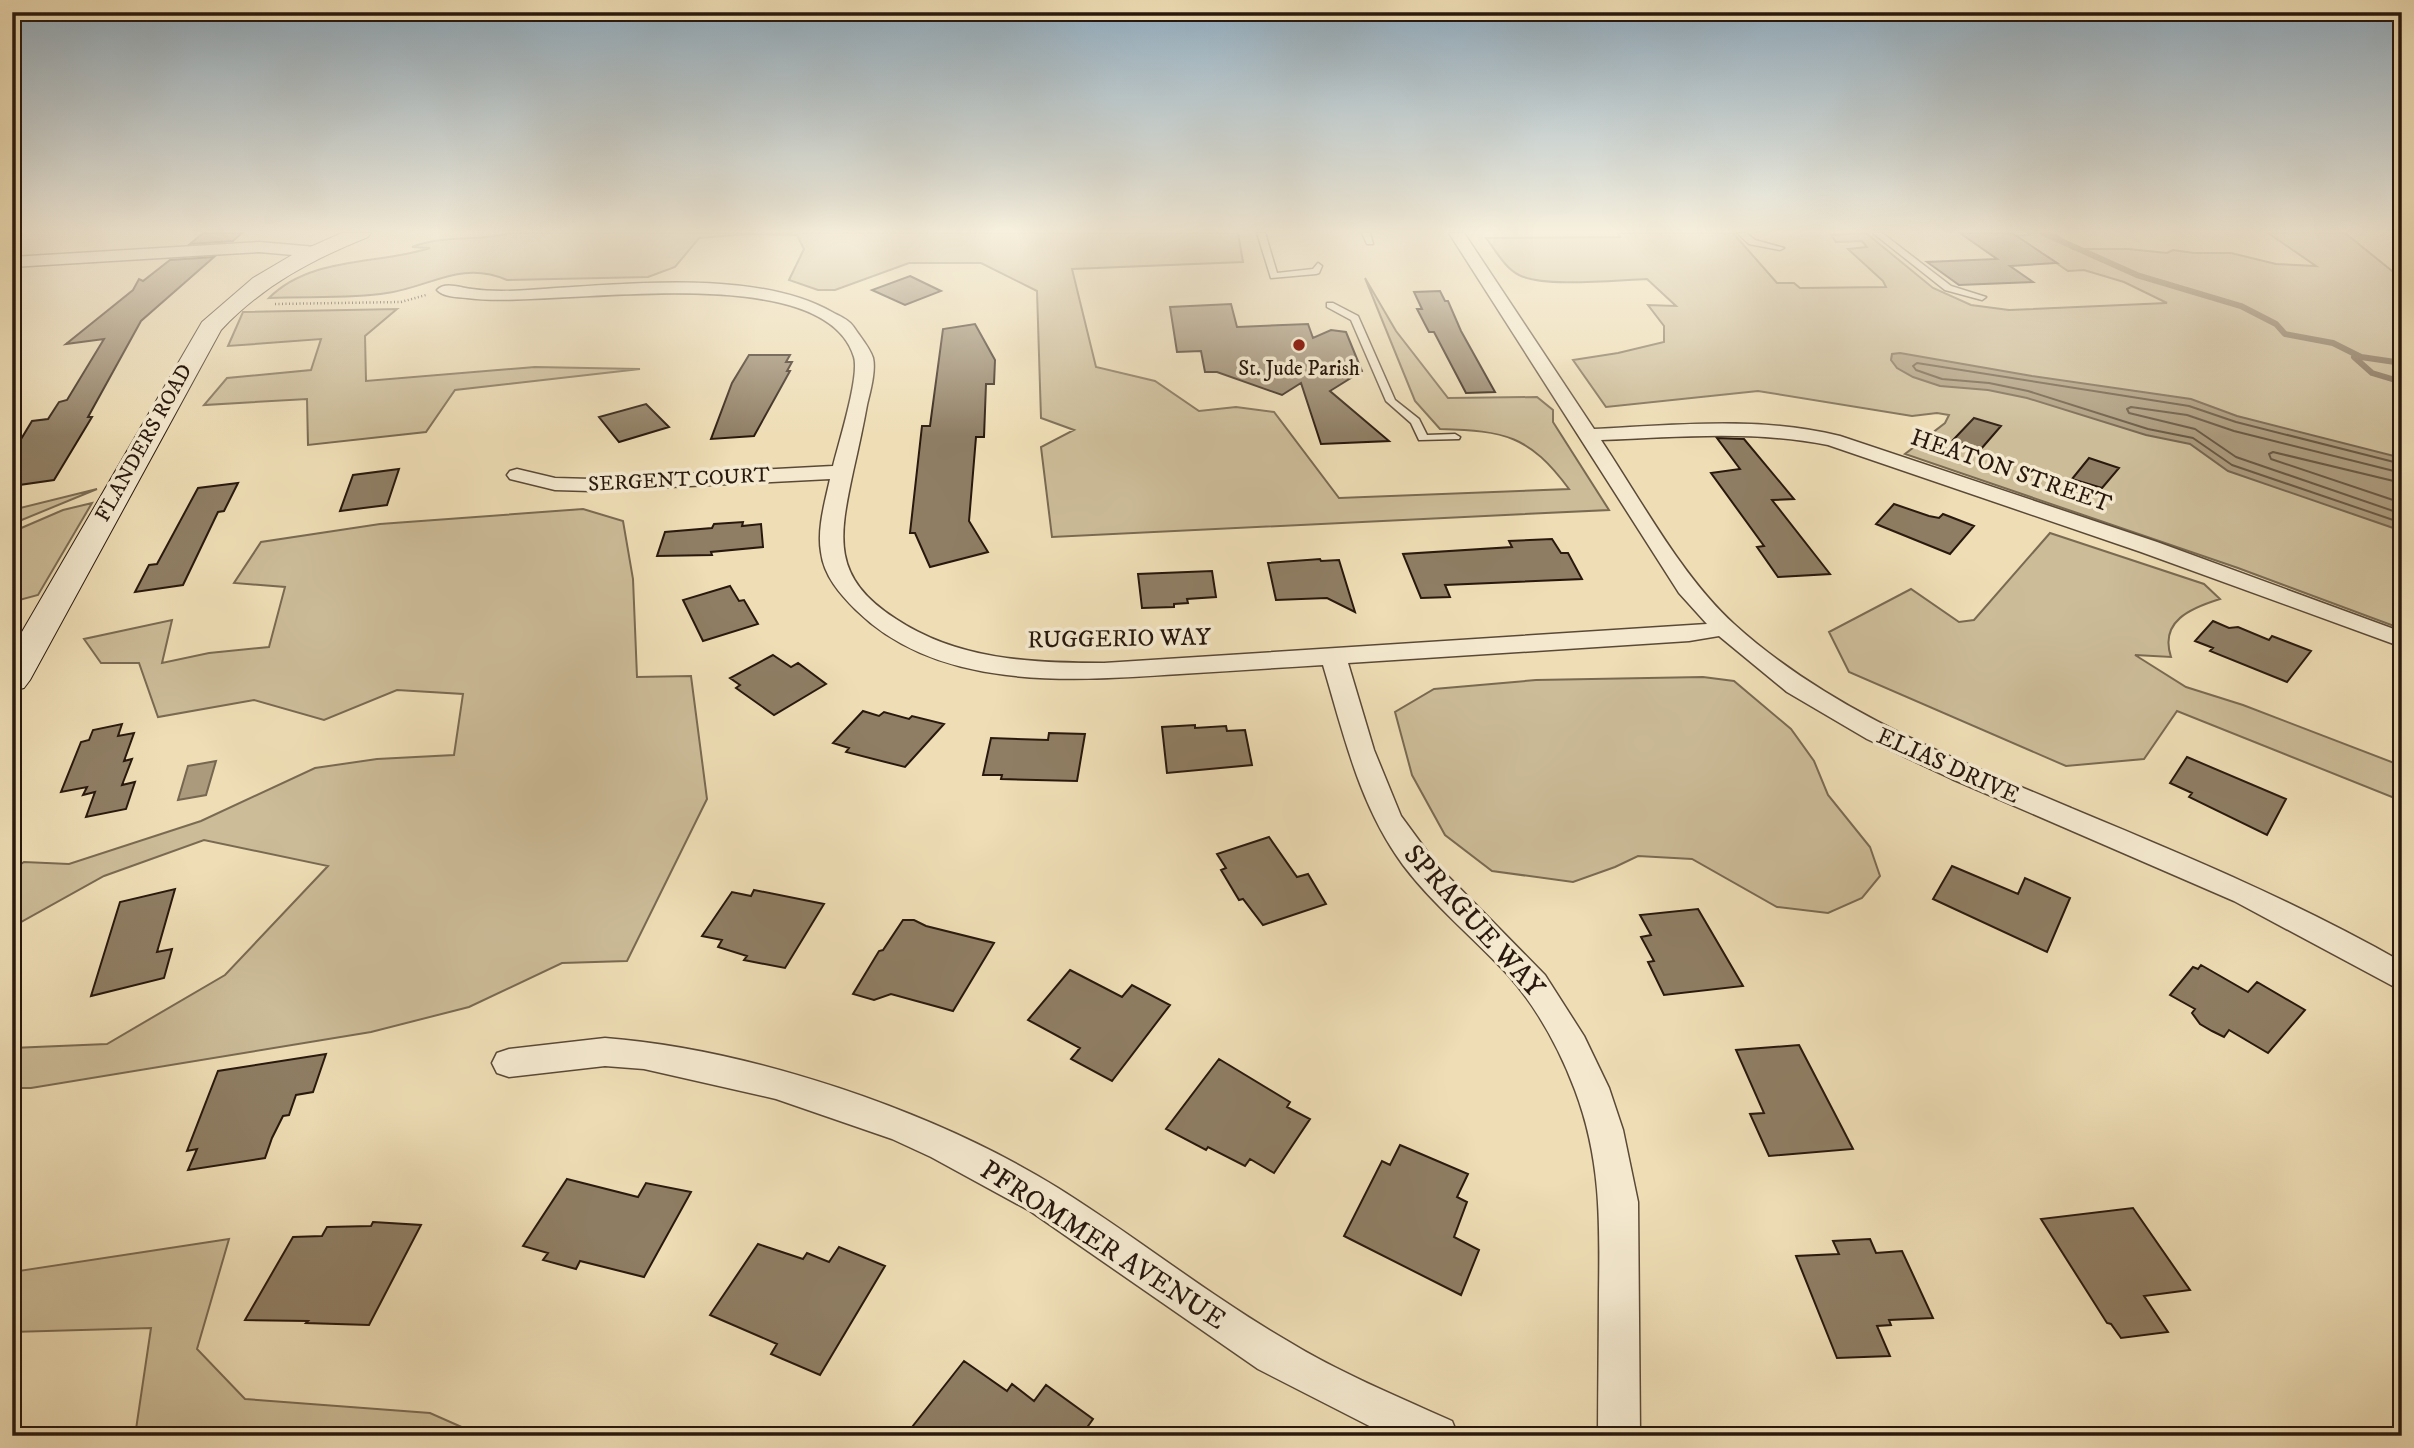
<svg xmlns="http://www.w3.org/2000/svg" width="2414" height="1448" font-family="'IM FELL DW Pica',serif">
  <rect width="100%" height="100%" fill="#eeddb5"/>
  <filter id="stains"><feTurbulence type="fractalNoise" baseFrequency=".00286" numOctaves="4"/><feColorMatrix values="0 0 0 0 .2 0 0 0 0 .09 0 0 0 0 .02 0 0 0 .5 -.17"/></filter>
  <radialGradient id="worn" r=".72"><stop offset=".6" stop-color="#630" stop-opacity="0"/><stop offset="1" stop-color="#630" stop-opacity=".3"/></radialGradient>
  <path fill="#ccbc98" stroke="#7a6a52" stroke-width="2" d="M510 233H1238L1243 262 1072 269 1096 367 1155 381 1199 411 1236 407 1274 412 1339 498 1569 489C1529 435 1505 431 1440 429L1415 401 1365 278 1396 331 1448 398 1537 397 1553 410V422L1609 510 1052 537 1041 447 1074 430 1041 418 1037 291 981 263H909L835 290H818L789 280 804 249 797 235 749 234 699 238 675 267 648 277 507 280C461 260 430 287 387 293 349 299 308 296 269 298 311 256 378 265 430 248L412 247C444 234 478 242 510 233Z
    M1618 233H1733L1777 283H1794L1800 288 1886 287 1883 281 1848 249 1867 247 1862 241 1836 242 1831 235 1866 233 1933 288 1971 305 2009 310 2167 303 2124 282 2084 270 2068 271 2016 236 2030 235 2028 233H2054L2073 249H2128L2167 253 2173 250 2194 253H2231L2276 264 2316 266 2268 233H2345L2402 279V629L2238 568 1905 454 1945 423 1949 415 1937 413 1912 416 1758 391 1606 407 1573 360 1618 353 1664 342V326L1648 305 1676 306 1647 279C1616 280 1544 288 1519 275 1505 268 1496 251 1486 238L1620 237Z
    M397 309 365 336 366 381 535 367 640 369 455 390 426 432 308 445 307 399 204 405 227 378 311 370 321 339 228 346 243 312Z
    M97 489 12 524V510Z
    M92 503 38 595 12 602V532L63 510Z
    M583 509 623 521 633 579 637 677 691 676 707 799 627 961 562 963 469 1007 371 1032 31 1088H12V1048L107 1044 225 975 328 866 204 840 104 876 12 927V870L24 862 69 864 201 821 315 768 377 759 454 755 463 694 397 690 324 720 254 700 158 717 139 663H101L84 639 172 620 162 663 209 653 269 647 285 587 234 583 261 542 380 524Z
    M2050 533 2204 584 2220 599C2191 608 2159 621 2171 657L2135 655 2186 687 2243 705 2402 766V801L2177 711 2144 759 2066 766 1849 672 1829 632 1911 589 1959 622 1974 620Z
    M1703 677 1734 681 1791 729 1814 761 1828 795 1870 847 1880 876 1862 898 1828 913 1777 907 1692 859 1638 856 1615 867 1573 882 1492 871 1445 835 1412 775 1395 712 1434 689 1536 680Z
    M229 1239 197 1349 245 1399 430 1413 482 1436H135L151 1328 12 1332V1272Z"/>
  <path fill="#ab9a7c" stroke="#776650" stroke-width="2" d="M1900 353 2032 376 2191 399 2237 416 2402 458V531L2228 471 2190 444 2146 435 2027 398 1988 390 1940 386 1913 377 1897 368 1891 360 1892 354Z
    M216 761 206 795 178 800 188 766Z"/>
  <g fill="none" stroke-linecap="round" stroke-linejoin="round">
    <path stroke="#6a5944" stroke-width="2" d="M2402 464 2236 422 2189 406 1917 363 1913 366 1916 370 1942 379 1989 383 2028 391 2148 429 2193 438 2232 465 2402 523
      M2402 473 2234 431 2187 415 2131 407 2127 409 2129 413 2195 429 2236 457 2402 514
      M2402 483 2273 452 2269 454 2271 459 2402 503"/>
    <path stroke="#776650" stroke-width="6" d="M2043 233 2137 275 2241 306 2276 324 2285 334 2333 343 2361 357 2402 363
      M2354 357 2372 373 2402 382"/>
  </g>
  <path fill="#8f7e64" stroke="#28180d" stroke-width="2" d="M203 233H242L233 241 190 244Z
    M1960 233H2012L2057 263 2010 266 2033 282 1959 285 1927 262 1997 259Z
    M214 257 141 321 88 417H92L54 480 12 486V454L32 421 48 419 59 402 67 400 104 339 66 344 133 290 139 279 143 281 170 260Z
    M910 276 941 291 905 305 872 290Z
    M1440 291 1445 301H1448L1461 331 1495 392 1466 393 1434 332H1429L1417 309H1422L1414 292Z
    M1231 304 1237 327 1308 324 1313 338 1331 330 1346 332 1362 371 1330 391 1389 441 1321 444 1301 383 1282 395 1217 372H1205L1201 351 1177 352 1170 307Z
    M975 324 995 360 994 384H986L984 437H976L969 521 988 552 930 567 915 533H910L922 426H930L943 329Z
    M749 355H790L786 362H792L787 371H790L754 436 711 439 732 383Z
    M646 404 669 427 619 442 599 417Z
    M1974 418 2001 426 1981 449 1953 440Z
    M1717 438 1744 439 1794 499 1772 500 1830 574 1778 577 1757 547 1764 546 1711 473 1740 469Z
    M2089 458 2119 468 2102 488 2072 479Z
    M399 469 387 505 340 511 353 475Z
    M238 483 224 511 218 512 183 585 135 592 149 565 157 564 198 488Z
    M1894 504 1929 516 1939 518 1943 514 1974 526 1950 554 1876 524Z
    M743 522 742 526 761 524 763 547 711 552 712 555 657 556 665 532 712 528 714 524Z
    M1552 539 1561 553H1568L1582 579 1445 585 1450 597 1421 598 1403 554 1512 547 1509 541Z
    M1320 559 1321 561 1339 560 1355 612 1327 598 1276 600 1268 563Z
    M1212 571 1216 597 1187 599 1188 603 1174 604V607L1142 608 1138 574Z
    M730 586 739 601 744 600 758 624 703 641 683 600Z
    M2213 621 2229 628 2238 627 2269 640 2272 636 2311 651 2287 682 2210 651 2213 648 2195 641Z
    M773 655 791 667 798 663 826 684 774 715 736 688 740 685 730 678Z
    M863 711 879 716 884 712 909 719 912 716 944 724 905 767 846 752 849 748 833 743Z
    M122 724 118 736 134 733 124 761 132 759 122 785 135 782 126 809 86 817 95 792 83 795 87 787 61 792 81 742 89 740 93 730Z
    M1195 725V728L1226 726 1227 731 1245 730 1252 765 1167 773 1162 727Z
    M1049 733 1085 734 1077 781 1001 779 1002 775H983L991 738 1048 740Z
    M2187 757 2286 799 2267 835 2189 797 2192 793 2170 783Z
    M1269 837 1297 877 1308 874 1326 904 1263 925 1243 899 1239 900 1221 870 1226 868 1217 854Z
    M1952 866 2018 894 2025 878 2070 898 2047 952 1933 899Z
    M175 889 157 952 172 949 164 978 91 996 120 902Z
    M754 890 824 904 785 968 744 960 747 956 718 947 722 940 702 936 732 892 751 896Z
    M1698 909 1743 986 1664 995 1648 962 1654 961 1641 937 1651 935 1640 915Z
    M903 920H914L926 926 994 943 953 1011 891 994 874 1000 853 994 879 951 883 950Z
    M2201 965 2248 992 2257 982 2305 1010 2268 1053 2229 1030 2224 1037 2212 1031 2200 1024 2192 1013 2195 1009 2170 995 2193 967 2198 969Z
    M1070 970 1122 997 1132 985 1170 1005 1112 1081 1071 1059 1080 1048 1028 1020Z
    M1799 1045 1837 1118 1853 1149 1769 1156 1750 1114 1764 1113 1736 1050Z
    M326 1054 313 1092 296 1095 289 1115 283 1116 272 1138 265 1158 188 1170 197 1149 187 1151 218 1071Z
    M1219 1059 1290 1102 1287 1107 1310 1119 1274 1173 1250 1159 1245 1166 1208 1147 1206 1150 1166 1129Z
    M1400 1145 1468 1174 1457 1197 1467 1202 1454 1237 1479 1250 1461 1295 1344 1236 1382 1161 1390 1165Z
    M567 1179 638 1197 646 1183 691 1192 644 1277 580 1261 576 1269 543 1260 548 1253 523 1246Z
    M2133 1208 2190 1290 2144 1296 2168 1332 2121 1338 2111 1324 2107 1323 2041 1219Z
    M373 1222 421 1225 369 1325 306 1323 308 1321 245 1320 293 1237 322 1236 327 1227 371 1226Z
    M1870 1239 1876 1253 1902 1251 1933 1318 1889 1320 1891 1325 1877 1326 1890 1356 1837 1358 1796 1256 1839 1254 1833 1241Z
    M758 1244 803 1259 807 1253 829 1262 839 1247 885 1266 820 1375 771 1354 777 1344 710 1315Z
    M964 1361 1007 1391 1012 1384 1034 1401 1046 1385 1093 1419 1081 1436H905Z"/>
  <g fill="none" stroke-linecap="round" stroke-linejoin="round">
    <defs>
      <path id="service" d="M1257 233H1265L1277 273 1313 269 1318 263 1322 266 1319 273 1316 274 1271 278Z
        M1362 233H1370L1373 244H1367Z
        M1737 233H1746L1755 240 1784 248 1780 250 1749 244Z
        M1873 233H1882L1951 286 1986 297 1982 300 1945 290Z
        M1327 303H1333L1358 316 1395 400 1419 419 1427 435 1455 434 1460 437 1459 439 1419 440 1411 423 1386 401 1351 320 1327 307Z"/>
      <path id="minor" d="M1449 233H1464L1594 429C1676 425 1759 416 1840 436L2157 542 2402 632V647L2141 552 1828 445C1753 430 1678 437 1601 440 1641 500 1682 577 1734 624 1831 712 1953 758 2071 808 2184 855 2295 901 2402 962V991L2234 901 1952 779 1867 739 1787 692 1719 636 1689 641 1348 663 1374 750 1401 816 1437 865 1545 975 1584 1036 1609 1088 1623 1130 1638 1202 1640 1436H1598C1598 1388 1599 1341 1599 1293 1600 1220 1601 1159 1575 1090 1560 1050 1537 1008 1509 976 1474 938 1434 906 1403 865 1359 805 1344 735 1323 665 1275 668 1228 671 1180 674 1073 681 939 692 856 610 840 594 824 576 821 552 817 529 825 502 830 479L591 491 555 490 510 479 507 475 510 471 517 469 555 478 591 479 833 466C838 445 860 376 854 357 823 254 548 310 467 298 457 297 443 297 437 290 445 281 461 288 472 289 499 293 528 290 556 288 637 283 760 271 832 312 839 316 848 319 853 326 859 335 870 348 873 358 876 371 870 392 867 405 863 427 858 450 853 472 839 538 831 577 896 619 958 660 1031 663 1104 663L1707 624 1679 593Z
        M259 242 316 247 324 252 316 257 259 252 12 267V257Z
        M605 1038C750 1049 934 1111 1058 1188 1135 1236 1207 1294 1286 1340 1338 1372 1396 1396 1452 1421L1458 1436H1389L1258 1369 1030 1211 931 1157 892 1139 776 1099 644 1069 605 1066 509 1077 497 1073 492 1063 497 1053 509 1049Z"/>
      <path id="secondary" d="M342 233H371L368 237C313 259 262 286 221 330L30 680 24 688 12 691V649L202 322 253 278 292 255Z"/>
    </defs>
    <use href="#service" stroke="#5a4937" stroke-width="3"/>
    <use href="#minor" stroke="#5a4937" stroke-width="3"/>
    <use href="#secondary" stroke="#28180d" stroke-width="2"/>
    <path stroke="#28180d" stroke-width="2.5" stroke-dasharray="1 2.5" stroke-linecap="butt" d="M275 304 401 302 426 295"/>
    <use href="#service" fill="#f4e9cf" fill-rule="evenodd"/>
    <use href="#minor" fill="#f4e9cf" fill-rule="evenodd"/>
    <use href="#secondary" fill="#f4e9cf" fill-rule="evenodd"/>
  </g>
  <linearGradient id="sky" x2="0" y2="1"><stop stop-color="#8faabd"/><stop offset="0.53" stop-color="#f7f0de"/><stop offset="1" stop-color="#f7f0de" stop-opacity="0"/></linearGradient>
  <rect width="2414" height="436" fill="url(#sky)"/>
  <circle fill="#8f2418" stroke="#f4e9cf" stroke-width="2.5" cx="1299" cy="345" r="7"/>
  <g text-anchor="middle" dominant-baseline="central" stroke-width="7" stroke-linejoin="round" paint-order="stroke">
    <g font-size="21" fill="#28180d" stroke="#f4e9cf">
      <text x="1299" y="369">St. Jude Parish</text>
    </g>
    <g font-size="21" fill="#28180d" stroke="#f4e9cf">
      <text transform="translate(144 443) rotate(-61)">FLANDERS ROAD</text>
      <text transform="translate(679 480) rotate(-3)">SERGENT COURT</text>
    </g>
    <g font-size="24" fill="#28180d" stroke="#f4e9cf">
      <text transform="translate(2011 471) rotate(19)">HEATON STREET</text>
      <text transform="translate(1119 639) rotate(-1)">RUGGERIO WAY</text>
      <text transform="translate(1948 766) rotate(24)">ELIAS DRIVE</text>
    </g>
    <g font-size="28" fill="#28180d" stroke="#f4e9cf">
      <text transform="translate(1474 921) rotate(48)">SPRAGUE WAY</text>
      <text transform="translate(1103 1245) rotate(33)">PFROMMER AVENUE</text>
    </g>
  </g>
  <rect width="2414" height="1448" fill="none" stroke="#eeddb5" stroke-width="42"/>
  <rect x="14" y="14" width="2386" height="1420" fill="none" stroke="#28180d" stroke-width="3.5"/>
  <rect x="21" y="21" width="2372" height="1406" fill="none" stroke="#28180d" stroke-width="2"/>
  <rect width="100%" height="100%" filter="url(#stains)"/>
  <rect width="100%" height="100%" fill="url(#worn)"/>
</svg>
